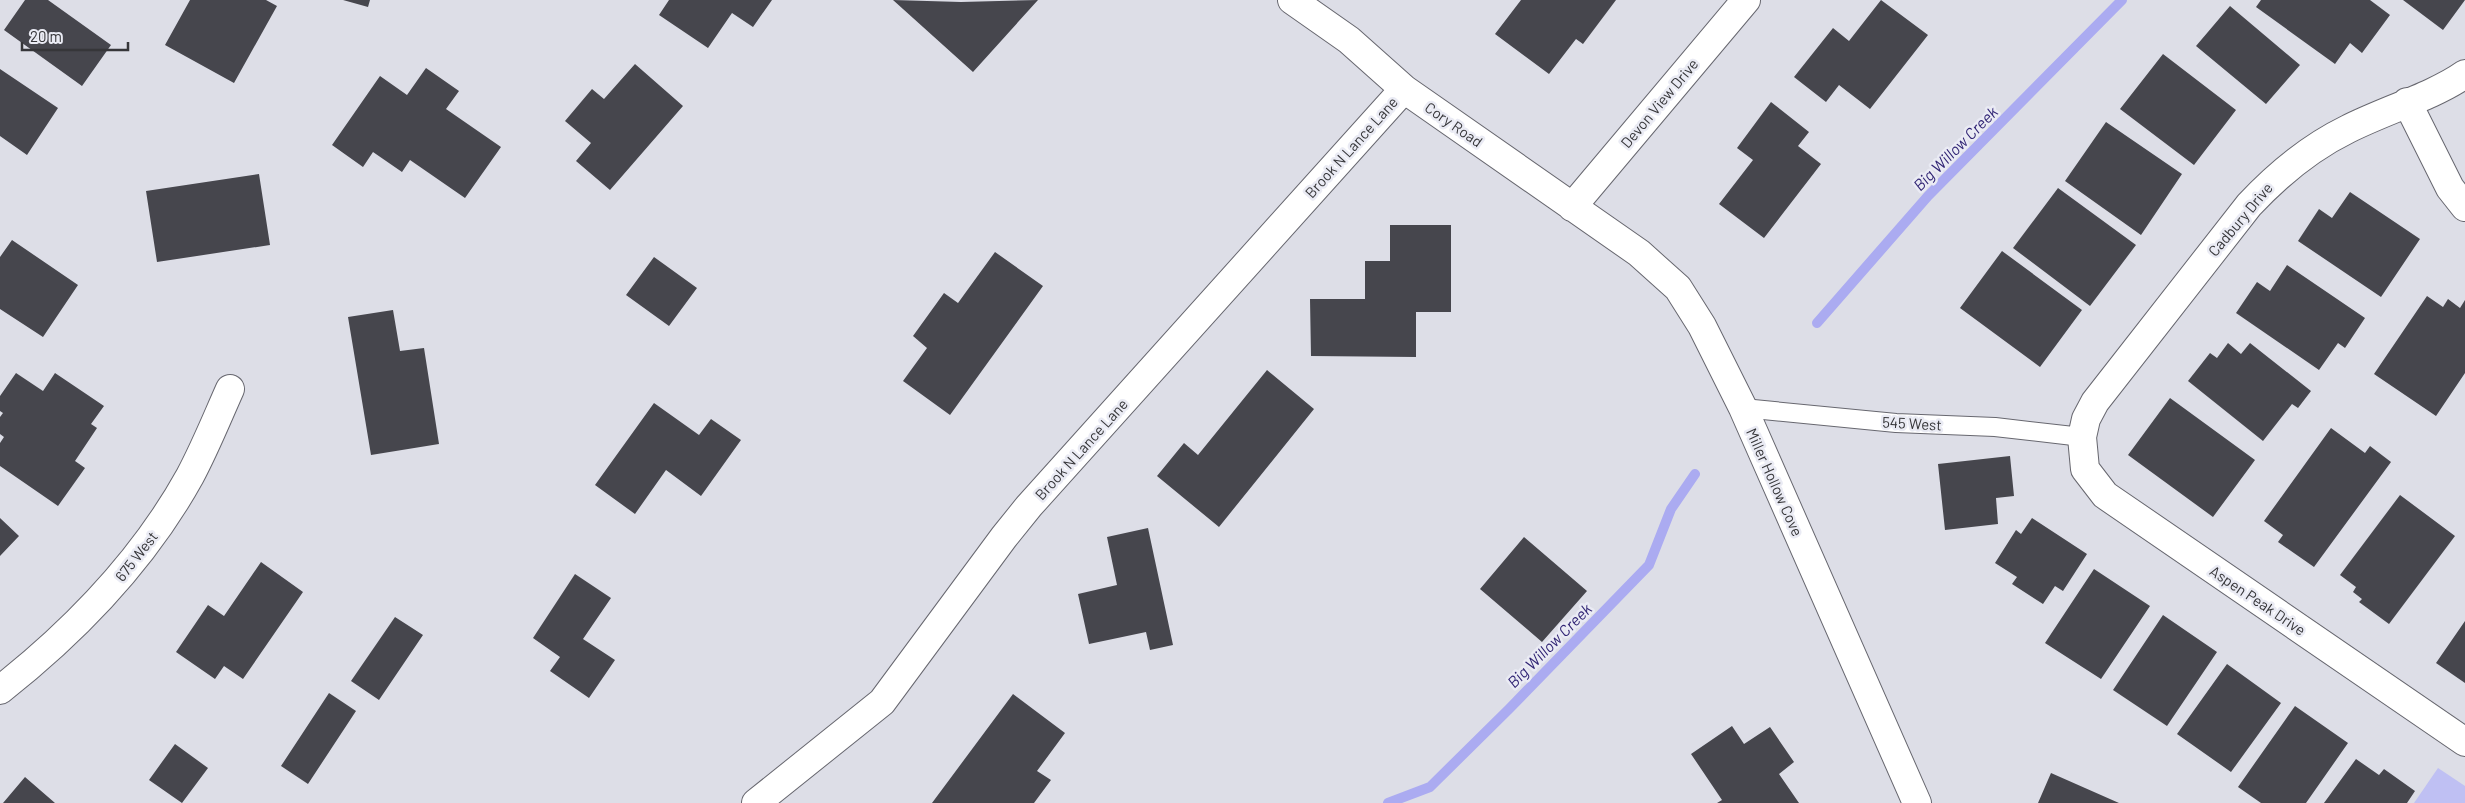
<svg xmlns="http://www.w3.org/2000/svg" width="2465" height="803" font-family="Barlow,sans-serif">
  <rect width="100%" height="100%" fill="#dddee7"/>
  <path fill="#bfc0f3" d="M2438 768 2465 786V803H2414Z"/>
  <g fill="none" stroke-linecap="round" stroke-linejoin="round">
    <path stroke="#ababf1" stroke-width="10" d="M1817 323 1928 196 2122 0
      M1388 803 1430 787 1509 709 1649 565 1671 509 1695 474"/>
  </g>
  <path fill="#46464d" d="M25 0H48L111 45 82 86 4 30Z
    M190 0H266L277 6 234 83 165 45Z
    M343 0H370L368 7Z
    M669 0H772L753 27 732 13 708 48 659 15Z
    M893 0 961 2 1038 0 973 72Z
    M1521 0H1616L1583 44 1576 39 1549 74 1495 34Z
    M1881 0 1928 35 1870 109 1839 85 1826 102 1794 77 1833 28 1849 41Z
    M2261 0H2370L2390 15 2362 53 2350 43 2335 64 2256 7Z
    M2403 0H2465L2443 30Z
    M2230 6 2300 65 2266 104 2196 46Z
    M2163 54 2236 110 2194 165 2120 109Z
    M635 64 683 106 610 190 576 161 591 143 565 121 592 89 604 99Z
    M426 68 459 91 446 109 501 147 465 198 410 160 402 172 373 152 363 167 332 145 380 76 407 95Z
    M0 69 58 108 27 155 0 136Z
    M1771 102 1809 132 1798 146 1821 164 1764 238 1719 204 1753 160 1737 148Z
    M2106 122 2182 174 2141 235 2065 181Z
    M259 174 270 245 157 262 146 191Z
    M2058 188 2136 245 2090 306 2013 248Z
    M2350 192 2420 239 2381 297 2298 241 2319 209 2332 218Z
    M1390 225H1451V312H1416V357L1311 356 1310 299H1365V261H1390Z
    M12 240 78 285 43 337 0 309V257Z
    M2002 251 2082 310 2040 367 1960 308Z
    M995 252 1043 286 950 415 903 381 927 348 913 336 944 293 958 303Z
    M654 257 697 288 669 326 626 295Z
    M2287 265 2365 318 2345 348 2338 343 2319 370 2236 313 2257 282 2270 291Z
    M2427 296 2443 307 2448 299 2460 308 2465 300V373L2436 416 2374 374Z
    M393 310 400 351 424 348 439 444 371 455 348 317Z
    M2228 343 2241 354 2250 343 2311 391 2298 408 2292 404 2263 441 2188 381 2210 353 2217 358Z
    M1267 370 1314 409 1219 527 1157 476 1184 443 1198 455Z
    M16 373 43 391 55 373 104 406 91 424 97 428 75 461 85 468 58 506 0 466V443L4 437 0 434V417L3 413 0 411V396Z
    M2170 398 2255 460 2213 517 2128 455Z
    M654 403 699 435 711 419 741 440 701 496 666 470 635 514 595 485Z
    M2331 428 2365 453 2370 446 2391 462 2314 567 2278 542 2283 535 2264 521Z
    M2010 456 2014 496 1996 498 1998 524 1945 530 1938 464Z
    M2400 495 2455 536 2389 624 2359 602 2362 599 2353 592 2356 587 2340 575Z
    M0 518 19 536 0 556Z
    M2032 518 2087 554 2063 591 2055 586 2043 604 2012 584 2017 577 1995 563 2016 530 2021 534Z
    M1148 528 1173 645 1150 650 1146 632 1089 644 1078 594 1117 585 1107 537Z
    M1524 537 1587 591 1542 642 1480 589Z
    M261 562 303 592 243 679 224 666 215 679 176 652 208 605 224 616Z
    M2094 569 2150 606 2101 679 2045 643Z
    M575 574 611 598 583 639 615 660 589 698 550 671 560 657 533 638Z
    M2163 615 2217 652 2167 726 2113 690Z
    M395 617 423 635 379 700 351 681Z
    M2465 621V683L2436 663Z
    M2227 664 2281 703 2231 772 2177 734Z
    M329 693 356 711 308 784 281 766Z
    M1013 694 1065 733 1037 771 1051 780 1034 803H932Z
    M2295 706 2348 743 2306 803H2261L2238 787Z
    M1732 726 1744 744 1770 727 1794 762 1779 774 1799 803H1717L1722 800 1691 754Z
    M175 744 208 768 182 803 149 780Z
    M2356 759 2379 775 2384 769 2415 791 2407 803H2324Z
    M2051 773 2119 803H2038Z
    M25 777 55 803H3Z"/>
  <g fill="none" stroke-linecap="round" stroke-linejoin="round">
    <defs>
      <path id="lane" d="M1743 408 1896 423 1995 427 2082 437"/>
      <path id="street" d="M1292 0 1349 40 1404 89 1639 253 1678 288 1702 326 1743 408 1917 803
        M2465 74C2434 96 2383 111 2348 129 2309 148 2278 174 2249 205L2095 402 2086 419 2082 437 2085 469 2105 495 2465 742
        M2407 102 2450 188 2465 207
        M1572 207 1746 0
        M0 690C76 630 143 561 190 476 205 448 217 418 230 389
        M756 803 882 702 1004 537 1029 506 1404 89"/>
    </defs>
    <use href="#lane" stroke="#67676f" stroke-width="20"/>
    <use href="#street" stroke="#67676f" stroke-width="30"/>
    <use href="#lane" stroke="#fff" stroke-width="18"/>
    <use href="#street" stroke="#fff" stroke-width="28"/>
  </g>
  <g text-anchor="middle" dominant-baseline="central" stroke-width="5" stroke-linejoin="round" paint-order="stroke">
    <g font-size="15" fill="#363639" stroke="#eaebf4">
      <text transform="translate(1659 103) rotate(-50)">Devon View Drive</text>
      <text transform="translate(1454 124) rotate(35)">Cory Road</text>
      <text transform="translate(1351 147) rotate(-48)">Brook N Lance Lane</text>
      <text transform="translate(2240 219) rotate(-50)">Cadbury Drive</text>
      <text transform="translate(1912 423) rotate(3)">545 West</text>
      <text transform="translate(1081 449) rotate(-48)">Brook N Lance Lane</text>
      <text transform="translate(1775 482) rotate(66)">Miller Hollow Cove</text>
      <text transform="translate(136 556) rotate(-52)">675 West</text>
      <text transform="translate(2258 600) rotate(34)">Aspen Peak Drive</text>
    </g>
    <g font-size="16" font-style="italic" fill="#312574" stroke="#eaebf4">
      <text transform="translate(1955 148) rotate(-45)">Big Willow Creek</text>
      <text transform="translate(1549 645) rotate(-45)">Big Willow Creek</text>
    </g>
  </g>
  <path d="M22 42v8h106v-8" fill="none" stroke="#363639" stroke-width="2.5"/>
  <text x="30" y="42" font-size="15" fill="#363639" stroke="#eaebf4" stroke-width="4" paint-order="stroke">20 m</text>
</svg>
